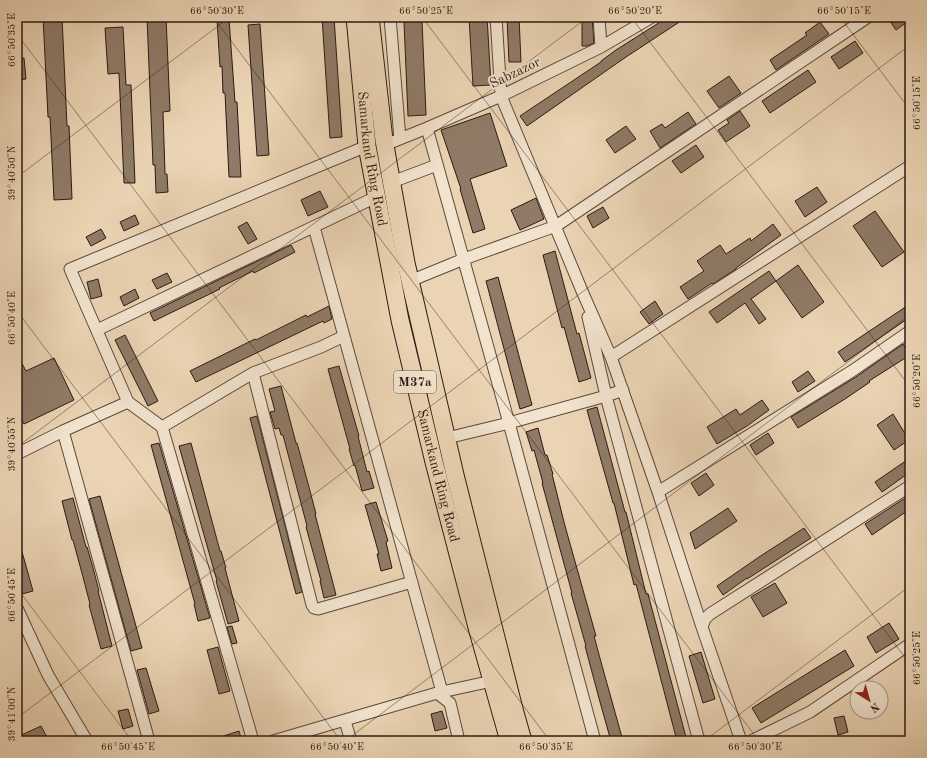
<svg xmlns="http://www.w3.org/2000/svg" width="927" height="758" font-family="'Old Standard TT',serif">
  <rect width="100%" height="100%" fill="#ebd4b4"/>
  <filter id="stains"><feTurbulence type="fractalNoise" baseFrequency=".005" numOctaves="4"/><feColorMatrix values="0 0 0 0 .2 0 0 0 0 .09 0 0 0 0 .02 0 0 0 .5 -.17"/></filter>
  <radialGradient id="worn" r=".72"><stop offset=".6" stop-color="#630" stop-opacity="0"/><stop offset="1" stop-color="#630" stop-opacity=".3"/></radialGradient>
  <path fill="#8f7b67" stroke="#2c1a13" d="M43 17H62L67 126H69L72 199 54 200 50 117H48Z
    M147 17H166L170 111 163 112 165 174H167L168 192 156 193 155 165H153Z
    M322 17H334L342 137 330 138Z
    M469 17H487L491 85 473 86Z
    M507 17H519L521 62H509Z
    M582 17H592L594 43 587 46H582Z
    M668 17H687L626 57 527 126 520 116 601 62V61L616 50Z
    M887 17H910V20L896 30Z
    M217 19H229L235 102H237L241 177H229L225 93H223L222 66 220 67Z
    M422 21 426 115 408 116 404 22Z
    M820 22 829 34 776 70 770 60 807 35 805 33Z
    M260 24 269 155 257 156 248 25Z
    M123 27 126 85H131L135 183H124L119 73 108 74 105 28Z
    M855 41 863 53 839 69 831 57Z
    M24 58 26 79 17 80V59Z
    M808 70 816 82 770 113 762 101Z
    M729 76 741 93 719 108 707 91Z
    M740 111 750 126 726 142 718 130 729 123 727 120Z
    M688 112 696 124 660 148 650 131 662 124 665 128Z
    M490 113 507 166 470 179 485 229 473 233 460 189H461L441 130Z
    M626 126 636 139 615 153 606 140Z
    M696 145 704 157 681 173 672 161Z
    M817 187 827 202 805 217 795 201Z
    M320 191 328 207 308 216 301 200Z
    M536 198 544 219 520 230 511 210Z
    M603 207 609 218 593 228 587 216Z
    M875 211 904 252 882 267 853 226Z
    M135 215 139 224 124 231 120 222Z
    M247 222 257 239 248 244 238 227Z
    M773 224 781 235 736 268V269L713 284 712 283 688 299 680 287 704 271 697 261 720 245 726 254 750 238 751 241Z
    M101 229 106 238 91 246 86 237Z
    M291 245 295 252 254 273 253 271 219 288 220 289 154 321 150 313Z
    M555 251 577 334 579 333 591 378 579 382 564 327 562 328 543 255Z
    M798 265 824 302 802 318 776 281Z
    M769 271 776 281 751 299 766 319 759 324 745 303 717 323 709 312Z
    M167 273 172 282 157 289 152 280Z
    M498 277 532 405 520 409 486 281Z
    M98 279 102 296 91 299 87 282Z
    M135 289 139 298 124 306 120 297Z
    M655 301 663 314 649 324 640 312Z
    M910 304V317L845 362 838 352Z
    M329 306 332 319 324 323 323 321 196 382 190 371 255 339 256 340 306 315 307 317Z
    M125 335 158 401 148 406 115 340Z
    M903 344 910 355 869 381 870 382 845 399 798 428 791 417 856 377Z
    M17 354 26 371 54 358 74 400 24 424 17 410Z
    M339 366 359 436H358L367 472 369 471 374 488 362 491 355 465 354 466 349 449H350L328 369Z
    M808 371 815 381 798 392 792 382Z
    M281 386 296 443H297L309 487 316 514H315L336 595 324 598 320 581H321L306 527 307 526 283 435H281L279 428 275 429 270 412 275 411 269 389Z
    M762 400 769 410 747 426 717 444 707 427 736 409 740 415Z
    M597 407 625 512H626L646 594H648L687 741H677L636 584 634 585 614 503H613L587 410Z
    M893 414 909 440 894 450 877 425Z
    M257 416 302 592 296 594 250 418Z
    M538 428 545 455H547L553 474H552L565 526 596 636H594L601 662 623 741H611L600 702 585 646H586L571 593H572L542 483H543L534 450 532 451 526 432Z
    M768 433 774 443 756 455 750 445Z
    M159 443 210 618 198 621 194 604H195L151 445Z
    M191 443 220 551H221L226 568H225L239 621 228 624 216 581H217L179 446Z
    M910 458V472L882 492 875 482Z
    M706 473 714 485 699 496 691 483Z
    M910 495V509L872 535 865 524Z
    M100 496 142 648 131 651 89 499Z
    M73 498 86 547H87L92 564 99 591H98L112 646 101 649 89 605 90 604 83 577 73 540H72L62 501Z
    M376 502 388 541 386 542 392 568 381 571 377 554H379L365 505Z
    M728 508 737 521 695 549 690 533Z
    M804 528 811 538 747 579V578L723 595 717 586 759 557Z
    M17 541H19L33 591 22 594 17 577Z
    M775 583 787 603 763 617 751 597Z
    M889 623 899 639 876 653 867 637Z
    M232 626 237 643 232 644 227 627Z
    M218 647 230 691 219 694 207 650Z
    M845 650 854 666 761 723 752 708Z
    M701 652 715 699 703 703 689 656Z
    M146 668 159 711 149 714 137 670Z
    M128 709 133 726 123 729 118 711Z
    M442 711 447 728 435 731 431 714Z
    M844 716 848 732 838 735 834 718Z
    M41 726 49 741H17V737Z
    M239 731 242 741H214V739Z"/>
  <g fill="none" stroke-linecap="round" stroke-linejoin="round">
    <defs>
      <path id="minor" d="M390 17 400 139
        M496 17 501 96 582 291 611 357 658 492 702 627
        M599 17 601 47
        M427 128 509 423 595 741
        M385 145 427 128 501 96 601 47 652 17
        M392 182 437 165
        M314 227 442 692
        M410 281 464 259 556 226 868 17
        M588 317 606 396 699 741
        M97 330 376 197
        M611 357 910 166
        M253 373 312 605 314 608 318 609 412 582
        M128 402 162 427 253 373 321 347 344 336
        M162 427 253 741
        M63 431 149 741
        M447 438 509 423 606 396 623 390
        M17 454 63 431 128 402 70 269 367 146
        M658 492 852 371 910 331
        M17 608 48 675 87 741
        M437 693 450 703 459 741
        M345 721 351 741
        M273 741 437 693 492 681
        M741 741 702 627 705 619 710 614 910 486
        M751 741 810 712 910 644"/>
      <g id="highway">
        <path id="s1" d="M355 17 367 146 400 320 434 462 478 631 509 741"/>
        <path d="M370 17 384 140 406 263 455 475 514 709 523 741"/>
      </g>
    </defs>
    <use href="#minor" stroke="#5c483b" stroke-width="13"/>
    <use href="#highway" stroke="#2c1a13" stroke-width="19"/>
    <use href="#minor" stroke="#f2e3ce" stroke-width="11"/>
    <use href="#highway" stroke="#ebd4b4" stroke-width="17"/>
  </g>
  <path fill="none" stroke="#2c1a13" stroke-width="1" stroke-opacity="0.45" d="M213 17 759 741M422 17 910 664M631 17 910 387M840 17 910 110M17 34 550 741M17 177 230 17M17 311 341 741M17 447 588 17M17 588 132 741M17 718 910 45M345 741 910 315M704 741 910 586"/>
  <g text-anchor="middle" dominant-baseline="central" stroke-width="4" stroke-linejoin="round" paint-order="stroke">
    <rect fill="#f2e3ce" stroke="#67564b" stroke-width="1" x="394" y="371" width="42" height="22" rx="3"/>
    <g font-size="13" font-weight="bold" fill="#2c1a13">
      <text x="415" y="382">M37a</text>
    </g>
    <g font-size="14" fill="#2c1a13" stroke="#f2e3ce">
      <text transform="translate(515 73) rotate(-26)">Sabzazor</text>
      <text stroke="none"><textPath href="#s1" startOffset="143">Samarkand Ring Road</textPath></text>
      <text stroke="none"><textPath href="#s1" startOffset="467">Samarkand Ring Road</textPath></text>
    </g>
  </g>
  <rect width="927" height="758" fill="none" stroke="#ebd4b4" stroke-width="44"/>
  <g transform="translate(869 700) rotate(143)"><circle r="19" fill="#f2e3ce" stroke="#a39383"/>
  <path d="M0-3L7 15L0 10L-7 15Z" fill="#8f2418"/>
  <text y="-6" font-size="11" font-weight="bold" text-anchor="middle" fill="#2c1a13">N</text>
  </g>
  <rect x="22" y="22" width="883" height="714" fill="none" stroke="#2c1a13" stroke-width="1.5"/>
  <g font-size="10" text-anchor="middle" fill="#2c1a13">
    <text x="217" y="14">66°50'30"E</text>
    <text x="426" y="14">66°50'25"E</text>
    <text x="635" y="14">66°50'20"E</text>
    <text x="844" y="14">66°50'15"E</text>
    <text transform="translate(11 40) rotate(-90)" y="4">66°50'35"E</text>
    <text transform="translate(916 103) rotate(-90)" y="4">66°50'15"E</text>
    <text transform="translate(11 173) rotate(-90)" y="4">39°40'50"N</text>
    <text transform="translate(11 318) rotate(-90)" y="4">66°50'40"E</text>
    <text transform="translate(916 381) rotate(-90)" y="4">66°50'20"E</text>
    <text transform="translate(11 444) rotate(-90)" y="4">39°40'55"N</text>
    <text transform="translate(11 595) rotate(-90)" y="4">66°50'45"E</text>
    <text transform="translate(916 658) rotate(-90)" y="4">66°50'25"E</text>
    <text transform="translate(11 714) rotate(-90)" y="4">39°41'00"N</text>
    <text x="128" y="750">66°50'45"E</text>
    <text x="337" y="750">66°50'40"E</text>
    <text x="546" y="750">66°50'35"E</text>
    <text x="755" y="750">66°50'30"E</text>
  </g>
  <rect width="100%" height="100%" filter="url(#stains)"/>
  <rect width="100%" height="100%" fill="url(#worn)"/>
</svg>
